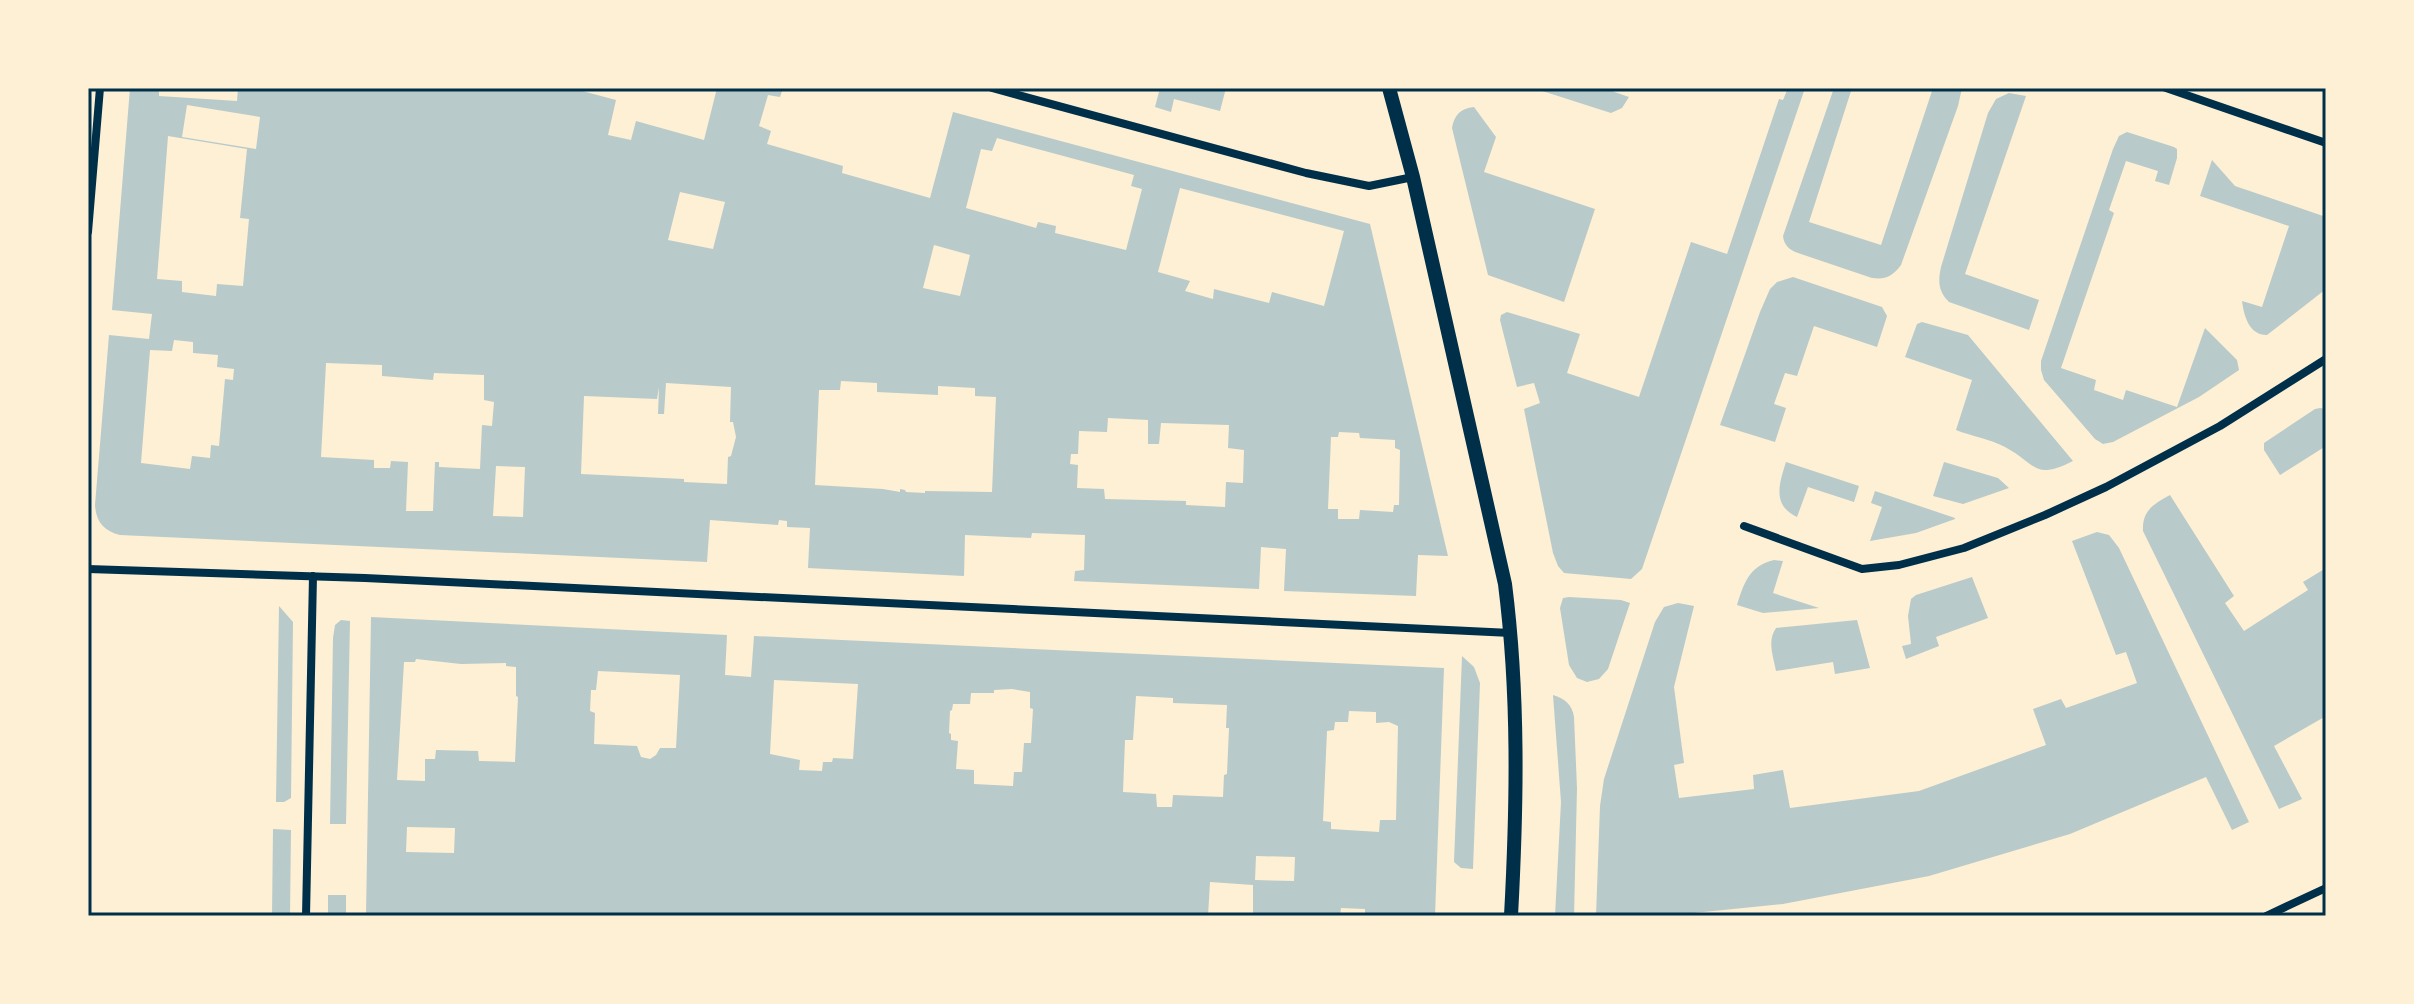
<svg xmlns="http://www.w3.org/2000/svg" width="2414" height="1004" font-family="'Titillium Web',sans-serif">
  <rect width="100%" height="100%" fill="#fdf0d5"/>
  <path fill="#b9caca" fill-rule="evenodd" d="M130 88H159V96L237 101 238 88H571L616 100 608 135 631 140 636 121 704 140 717 88H783L780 97 768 95 759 126 771 131 767 144 843 166 842 173 930 198 953 112 1370 224 1448 556 1418 555 1416 596 1284 591 1286 549 1261 547 1259 589 1074 581 1075 571 1084 570 1085 535 1032 533 1031 538 965 535 964 576 808 568 810 528 787 527V521L779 520 778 525 710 520 707 562 120 535C104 531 96 522 95 505L109 335 149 339 152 314 112 310ZM187 105 260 117 256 149 182 137ZM168 136 247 149 240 218 249 219 243 286 217 284 216 296 182 292V281L157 279ZM997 138 1134 175 1131 186 1142 189 1126 250 1055 233 1056 226 1038 222 1036 228 966 208 981 149 992 151ZM1180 188 1344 231 1324 306 1272 292 1269 303 1214 289 1213 299 1185 291 1190 281 1158 272ZM680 192 725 202 713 249 668 240ZM934 245 970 255 960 296 923 288ZM174 340 193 342V353L218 355 217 367 234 369 233 380 225 379 219 446 211 445 210 458 192 456 190 469 141 463 150 350 172 351ZM326 363 382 365V376L433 380 434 373 484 375V400L494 402 492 426 482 425 480 469 439 467V462H435L433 511H406L408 462 391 461 390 468H374V460L321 457ZM841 381 877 383V392L938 395V386L975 388V396L996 397 992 492 925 491V493L906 492 905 490 900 489V492L883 489 815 485 819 390H840ZM666 383 731 387 730 422H733L736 437 731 456 728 457 727 484 684 482V479L581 474 584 396 657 399 659 387 658 414H664ZM1108 418 1148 420V444H1159L1161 423 1229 425 1228 448 1244 450 1243 483 1226 482 1225 507 1186 505V501L1105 499 1104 489 1077 488 1078 465 1070 464 1071 454H1078L1079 431 1107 432ZM1339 432 1359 433 1360 438 1395 440V448L1400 450 1399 505H1394L1393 512 1360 510 1359 519H1338V509H1328L1331 437H1338ZM496 466 525 467 523 517 493 516Z
    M1160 88H1226L1220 111 1174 99 1171 112 1155 107Z
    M1533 88H1603L1629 97 1622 108 1611 113Z
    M1788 88H1805L1642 569 1631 579 1564 573 1558 566 1553 553 1524 409 1540 403 1534 383 1517 387 1500 320 1501 315 1507 312 1580 334 1567 373 1639 397 1691 242 1727 254 1779 99 1783 100Z
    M1834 88H1852L1809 222 1881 245 1933 88H1962L1958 106 1901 265C1893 276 1885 280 1872 278L1798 253C1789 250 1784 245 1783 236Z
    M2009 93 2026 96 1965 274 2039 300 2029 330 1949 302C1938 291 1938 281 1941 267L1988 113 1996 99Z
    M1474 107 1496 137 1484 172 1595 209 1564 302 1488 275 1452 128C1454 115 1461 108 1474 107Z
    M2127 132 2174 147 2177 149V158L2169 185 2155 181 2158 171 2126 161 2109 210 2114 213 2061 368 2096 380 2094 390 2123 400 2126 390 2177 407 2205 328 2237 360 2239 370 2199 397 2113 442 2103 444 2095 439 2044 380 2041 370V361L2113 149 2119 136Z
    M2212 160 2235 186 2326 217V289L2267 335C2249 335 2244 316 2242 301L2262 307 2289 226 2200 196Z
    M1793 277 1882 307 1887 316 1877 347 1814 326 1797 376 1785 373 1774 404 1786 408 1775 442 1720 425 1760 312 1770 289 1777 282Z
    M1922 322 1968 335 2073 461C2033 481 2037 464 2005 447 1990 439 1971 436 1956 430L1972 380 1905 357 1917 324Z
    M2320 408 2326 409V446L2280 475 2264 450V443L2315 409Z
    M1786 462 1859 486 1854 502 1808 487 1797 517C1772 505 1779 484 1786 462Z
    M1944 462 1998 478 2009 488 1963 504 1933 496Z
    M1875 491 1955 518V519L1916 533 1870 541 1882 507 1871 503Z
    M2170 495 2234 596 2225 603 2244 631 2308 590 2303 582 2326 568V716L2274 746 2302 799 2279 809 2143 531C2142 510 2154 504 2170 495Z
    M2097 532 2109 535 2119 548 2249 822 2232 830 2206 777 2070 834 1929 876 1783 904 1664 916H1596L1600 806 1604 779 1655 622 1664 607 1678 603 1694 606 1674 687 1684 763 1674 765 1679 798 1754 789 1753 775 1783 770 1790 808 1919 791 2046 745 2033 709 2061 699 2066 708 2137 683 2126 652 2116 655 2072 541Z
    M1774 560 1783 561 1773 593 1819 608 1763 613 1737 605C1744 583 1749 566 1774 560Z
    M1972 577 1988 618 1936 637 1939 646 1906 659 1902 646 1911 644 1908 616 1911 599 1916 595Z
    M1569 597 1621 600 1630 603 1608 669 1599 679 1587 682 1577 678 1569 665 1560 608 1563 598Z
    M279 606 293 622 291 798 284 802H276Z
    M371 617 727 635 725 675 751 677 754 636 1444 668 1435 916H1365V909L1341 908 1340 916H1253V885L1210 882 1208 916H366ZM416 659 461 664 506 663V666L516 667V696L518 697 515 762 479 761 478 751 436 750 435 759H425V781L397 780 404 662H415ZM598 671 680 675 676 748H660L656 755 650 759 641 757 637 746 594 744 595 713 590 711 591 690H596ZM774 680 858 684 853 759 833 758 832 762H823L822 771 799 770 800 760 770 754ZM1012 689 1030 692V708L1033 709 1031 743H1024L1022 772H1014L1013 786 974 784V770L956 769 958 741 951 740V734L949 733 950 711 952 710 953 704H970L971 693H994V690ZM1136 696 1173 698V703L1227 705 1226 728H1229L1227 774 1224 775 1223 797 1173 795 1172 807H1157L1156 794 1123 792 1125 740H1133ZM1349 711 1376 712V723L1389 722 1398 726 1396 820H1380L1379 832 1331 829V822L1323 821 1327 731 1334 730 1335 722H1348ZM407 827 455 828 454 853 406 852ZM1256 856 1295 857 1294 881 1255 880Z
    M341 620 350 621 346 824H330L333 638 335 625Z
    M1857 620 1870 668 1835 674 1833 662 1776 671C1773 656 1767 641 1776 628Z
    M1462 656 1474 667 1480 683 1473 869 1461 868 1454 862Z
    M1553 695C1565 699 1572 704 1574 717L1577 788 1574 916H1555L1561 802Z
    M273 829 291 830 290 916H272Z
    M328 895H346V916H328Z"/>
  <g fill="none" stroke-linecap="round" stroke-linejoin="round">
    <path stroke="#003049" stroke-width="8" d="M992 88 1306 173 1369 186 1413 177
      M2166 88 2326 143
      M88 232 100 88
      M1744 526 1862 569 1899 565 1964 548 2045 515 2106 487 2220 426 2326 359
      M88 569 365 578 1511 633
      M306 916 313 576
      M2266 916 2326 888"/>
    <path stroke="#003049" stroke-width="14" d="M1389 88 1413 177 1505 584C1519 695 1517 805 1511 916"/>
  </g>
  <rect width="2414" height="1004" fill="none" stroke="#fdf0d5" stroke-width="180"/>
  <rect x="90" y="90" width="2234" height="824" fill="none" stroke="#003049" stroke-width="3"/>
</svg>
